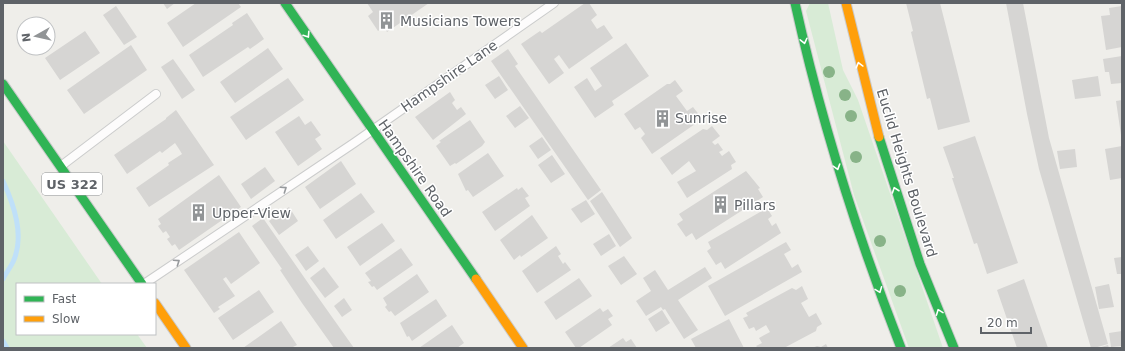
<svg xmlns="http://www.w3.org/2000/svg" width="1125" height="351" font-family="'DejaVu Sans',sans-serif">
  <rect width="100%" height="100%" fill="#efeeea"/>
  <path fill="#d8ebd6" d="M810 3H828L843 70 858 100 943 348H909L854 195 806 11Z
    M3 141 102 284H17V334H137L147 348H3Z"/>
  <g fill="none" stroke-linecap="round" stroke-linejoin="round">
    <path stroke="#bfe0f9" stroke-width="5" d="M3 181C14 205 25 236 13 262 10 268 6 273 3 279
      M3 341 7 348"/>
  </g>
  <path fill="#d6d5d3" d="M163 3H175L167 9Z
    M196 3H238L241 7 183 47 167 23Z
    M367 3H429L387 32 384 27 378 31 368 16 373 12Z
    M585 3H589L597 15 591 20 597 29 604 25 613 38 569 69 559 55 554 59 564 73 549 84 521 44 540 31 542 33Z
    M906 3H940L970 122 938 130 930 98 927 99 911 32 913 31Z
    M1006 3H1023L1049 138 1108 344 1094 348H1091L1039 169 1027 114Z
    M116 6 137 37 124 45 103 15Z
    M1122 6V47L1106 50 1101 16 1110 15 1109 8Z
    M247 13 264 39 250 49 248 47 203 77 189 55 233 25 232 23Z
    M85 31 100 53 60 80 45 58Z
    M626 43 649 76 612 101 614 105 595 118 574 87 587 78 595 91 602 86 590 68Z
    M131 45 147 70 84 114 67 90Z
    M268 48 283 69 235 103 220 82Z
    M508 49 518 64 515 66 601 190 588 200 491 61Z
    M1122 56V83L1111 84 1109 72H1105L1103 59Z
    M173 59 195 90 182 99 161 67Z
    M499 76 508 90 495 99 485 85Z
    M1098 76 1101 96 1075 99 1072 80Z
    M288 78 304 100 246 140 230 117Z
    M675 80 683 91 676 96 687 111 693 107 700 116 694 121 695 124 652 154 641 138 645 134 640 127 635 130 624 114 667 84H670Z
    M450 92 455 100 452 103 457 110 461 107 466 114 433 140 415 117Z
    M1122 100V135H1121L1116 101Z
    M520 106 529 118 515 128 506 116Z
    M176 110 214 165 149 207 136 188 169 165 168 163 182 154 179 149 175 143 162 153 160 151 127 174 114 155 166 119V118Z
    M299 116 305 125 311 121 321 135 315 139 322 149 298 166 275 132Z
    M470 120 485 142 482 146 456 164 455 163 450 166 436 146 441 142 439 141Z
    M712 126 720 136 712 142 715 145 718 143 723 150 719 152 722 156 729 151 736 162 731 165 732 169 687 198 677 182 696 171 689 161 672 175 660 158 703 129 707 130Z
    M975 136 1018 263 987 274 977 243 974 244 952 178H954L943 147Z
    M542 137 551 150 538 159 529 146Z
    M1122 146V178L1110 180 1105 149Z
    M1075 149 1077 167 1060 169 1057 151Z
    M488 153 504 176 473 197 468 190 466 191 458 174Z
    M552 155 565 174 551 183 538 165Z
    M341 161 356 184 320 209 305 187Z
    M265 167 275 181 251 199 241 184Z
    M746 171 760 188 758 189 763 197 696 240 692 233 686 237 677 224 683 220 679 214Z
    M219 175 241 207 179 250 175 244 172 246 167 239 170 237 166 231 163 233 158 226 161 224 158 219Z
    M522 187 529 196 525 198 530 206 495 231 482 212 517 188 518 190Z
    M602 192 632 238 620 247 590 201Z
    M361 193 375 212 336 239 323 220Z
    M586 200 595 214 581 223 571 209Z
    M289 207 298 221 279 235 269 221Z
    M767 208 772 216 768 219 772 226 776 223 781 233 725 269 721 262 716 265 707 251 711 248 708 242Z
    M532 215 548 238 521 257 520 255 514 260 500 240Z
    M263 218 315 293 354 348H334L302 303 280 270 282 269 252 226Z
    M382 223 395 241 360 266 347 247Z
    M239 232 260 263 231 284 226 277 223 279 235 296 218 307 220 309 214 313 184 270Z
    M609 234 616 246 601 256 593 244Z
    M786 242 791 250 784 254 792 268 798 264 802 272 725 316 708 286Z
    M308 246 319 261 306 271 295 255Z
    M556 246 561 254 558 256 563 264 565 262 571 270 537 293 522 271Z
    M401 248 413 265 377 290 374 286 372 287 368 282 371 281 365 273Z
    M624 256 637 274 621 285 608 266Z
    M1122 257V274H1117L1114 258Z
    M324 267 339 287 325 298 310 278Z
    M705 267 712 278 678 300 698 330 684 339 665 309 663 310 661 307 646 316 636 301 651 291 643 278 655 270 668 290Z
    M417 274 429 292 395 316 391 311 389 312 385 307 387 305 383 298Z
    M579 278 592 296 556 320 544 302Z
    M1024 279 1048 348H1017L997 290Z
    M1109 284 1114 307 1099 309 1095 287Z
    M802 286 808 299 801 303 809 317 816 313 822 324 817 327 816 331 784 348H758L756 346 762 343 759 338 770 332 766 325 756 331 754 327 749 329 743 318 748 316 746 313 792 288 796 290Z
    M259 290 274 312 233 340 218 318Z
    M344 298 352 310 342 317 334 306Z
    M436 299 447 316 412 341 409 336 407 337 400 323Z
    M600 308 603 312 608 309 613 316 608 319 612 325 579 348H576L565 332Z
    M662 310 670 323 656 332 648 319Z
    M729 319 744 348H696L691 339Z
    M281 321 297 345 291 348H243Z
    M452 325 464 343 457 348H419Z
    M1122 331V346L1111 347 1109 333Z
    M623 338 626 342 631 339 637 348H608Z
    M826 344 828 348H812L817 346 821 347Z
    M1108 345 1109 348H1098Z"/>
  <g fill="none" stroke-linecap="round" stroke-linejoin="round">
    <defs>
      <path id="lane" d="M61 166 156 94
        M144 284 354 143 554 3"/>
      <path id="fast" d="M285 3 476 279
        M795 3C821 121 857 235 901 348
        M3 84 142 284
        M879 137 920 264 954 348"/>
      <path id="slow" d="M846 3 879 137
        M476 279 523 348
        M155 303 186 348"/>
    </defs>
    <use href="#lane" stroke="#cbcccc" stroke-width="10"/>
    <use href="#fast" stroke="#cacacb" stroke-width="11"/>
    <use href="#slow" stroke="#cacacb" stroke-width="11"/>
    <use href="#lane" stroke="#fdfcfc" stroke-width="8"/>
    <use href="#fast" stroke="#30b455" stroke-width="9"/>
    <use href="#slow" stroke="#ff9f0a" stroke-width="9"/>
  </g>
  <g fill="#88b388">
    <circle cx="829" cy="72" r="6"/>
    <circle cx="845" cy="95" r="6"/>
    <circle cx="851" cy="116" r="6"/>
    <circle cx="856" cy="157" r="6"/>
    <circle cx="880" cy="241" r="6"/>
    <circle cx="900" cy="291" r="6"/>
  </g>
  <defs><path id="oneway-chevron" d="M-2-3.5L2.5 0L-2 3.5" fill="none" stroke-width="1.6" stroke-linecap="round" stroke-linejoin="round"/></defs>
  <g stroke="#fff">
    <use href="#oneway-chevron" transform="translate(307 35) rotate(57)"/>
    <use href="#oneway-chevron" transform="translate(804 41) rotate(77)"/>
    <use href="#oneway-chevron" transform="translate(859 65) rotate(-105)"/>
    <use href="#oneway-chevron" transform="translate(837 167) rotate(73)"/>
    <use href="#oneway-chevron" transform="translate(895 190) rotate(-109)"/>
    <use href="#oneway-chevron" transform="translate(879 290) rotate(69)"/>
    <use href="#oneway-chevron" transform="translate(939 312) rotate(-111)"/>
  </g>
  <g stroke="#96999c">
    <use href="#oneway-chevron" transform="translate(284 189) rotate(-34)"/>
    <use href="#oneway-chevron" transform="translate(177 262) rotate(-34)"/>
  </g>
  <defs>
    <symbol id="building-bare" viewBox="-9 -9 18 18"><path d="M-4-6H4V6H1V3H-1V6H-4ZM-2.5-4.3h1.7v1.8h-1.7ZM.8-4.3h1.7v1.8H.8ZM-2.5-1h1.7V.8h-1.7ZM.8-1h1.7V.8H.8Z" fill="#919496" stroke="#fff" stroke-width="2.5" paint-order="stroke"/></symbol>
  </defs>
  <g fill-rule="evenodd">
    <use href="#building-bare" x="374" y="8" width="25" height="25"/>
    <use href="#building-bare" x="650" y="106" width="25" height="25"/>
    <use href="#building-bare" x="708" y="192" width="25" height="25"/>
    <use href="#building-bare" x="186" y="200" width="25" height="25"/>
  </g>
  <g text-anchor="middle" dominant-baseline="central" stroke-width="3" stroke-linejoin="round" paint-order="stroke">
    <rect fill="#fff" stroke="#8f9295" stroke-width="1" x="42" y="173" width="60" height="22" rx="3"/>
    <g font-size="13" font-weight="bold" fill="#5f6368">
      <text x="72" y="184">US 322</text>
    </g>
    <g font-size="14" fill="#5f6368" stroke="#fff" text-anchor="start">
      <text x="400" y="21">Musicians Towers</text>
      <text x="675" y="118">Sunrise</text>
      <text x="734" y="205">Pillars</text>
      <text x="212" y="213">Upper-View</text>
    </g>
    <g font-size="14" fill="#5f6368" stroke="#fff">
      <text transform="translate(449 76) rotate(-35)">Hampshire Lane</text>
      <text transform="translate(415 168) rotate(55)">Hampshire Road</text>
      <text transform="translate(907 173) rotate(73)">Euclid Heights Boulevard</text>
    </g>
  </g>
  <rect width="1125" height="351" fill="none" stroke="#5f6368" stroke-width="8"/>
  <rect x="16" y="283" width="140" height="52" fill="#ffffff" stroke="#bfc1c3"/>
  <rect x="24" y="296" width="20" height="6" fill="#30b455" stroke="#bfc1c3"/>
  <text x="52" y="303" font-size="12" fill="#5f6368">Fast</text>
  <rect x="24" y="316" width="20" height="6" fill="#ff9f0a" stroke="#bfc1c3"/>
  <text x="52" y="323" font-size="12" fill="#5f6368">Slow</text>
  <g transform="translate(36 36) rotate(262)"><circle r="19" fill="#ffffff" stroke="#bfc1c3"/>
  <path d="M0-3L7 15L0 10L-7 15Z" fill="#919496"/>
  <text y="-6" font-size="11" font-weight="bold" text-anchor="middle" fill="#5f6368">N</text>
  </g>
  <path d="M981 327v6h50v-6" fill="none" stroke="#5f6368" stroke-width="2"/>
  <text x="987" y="327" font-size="12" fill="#5f6368" stroke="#ffffff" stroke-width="3" paint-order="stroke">20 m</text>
</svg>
